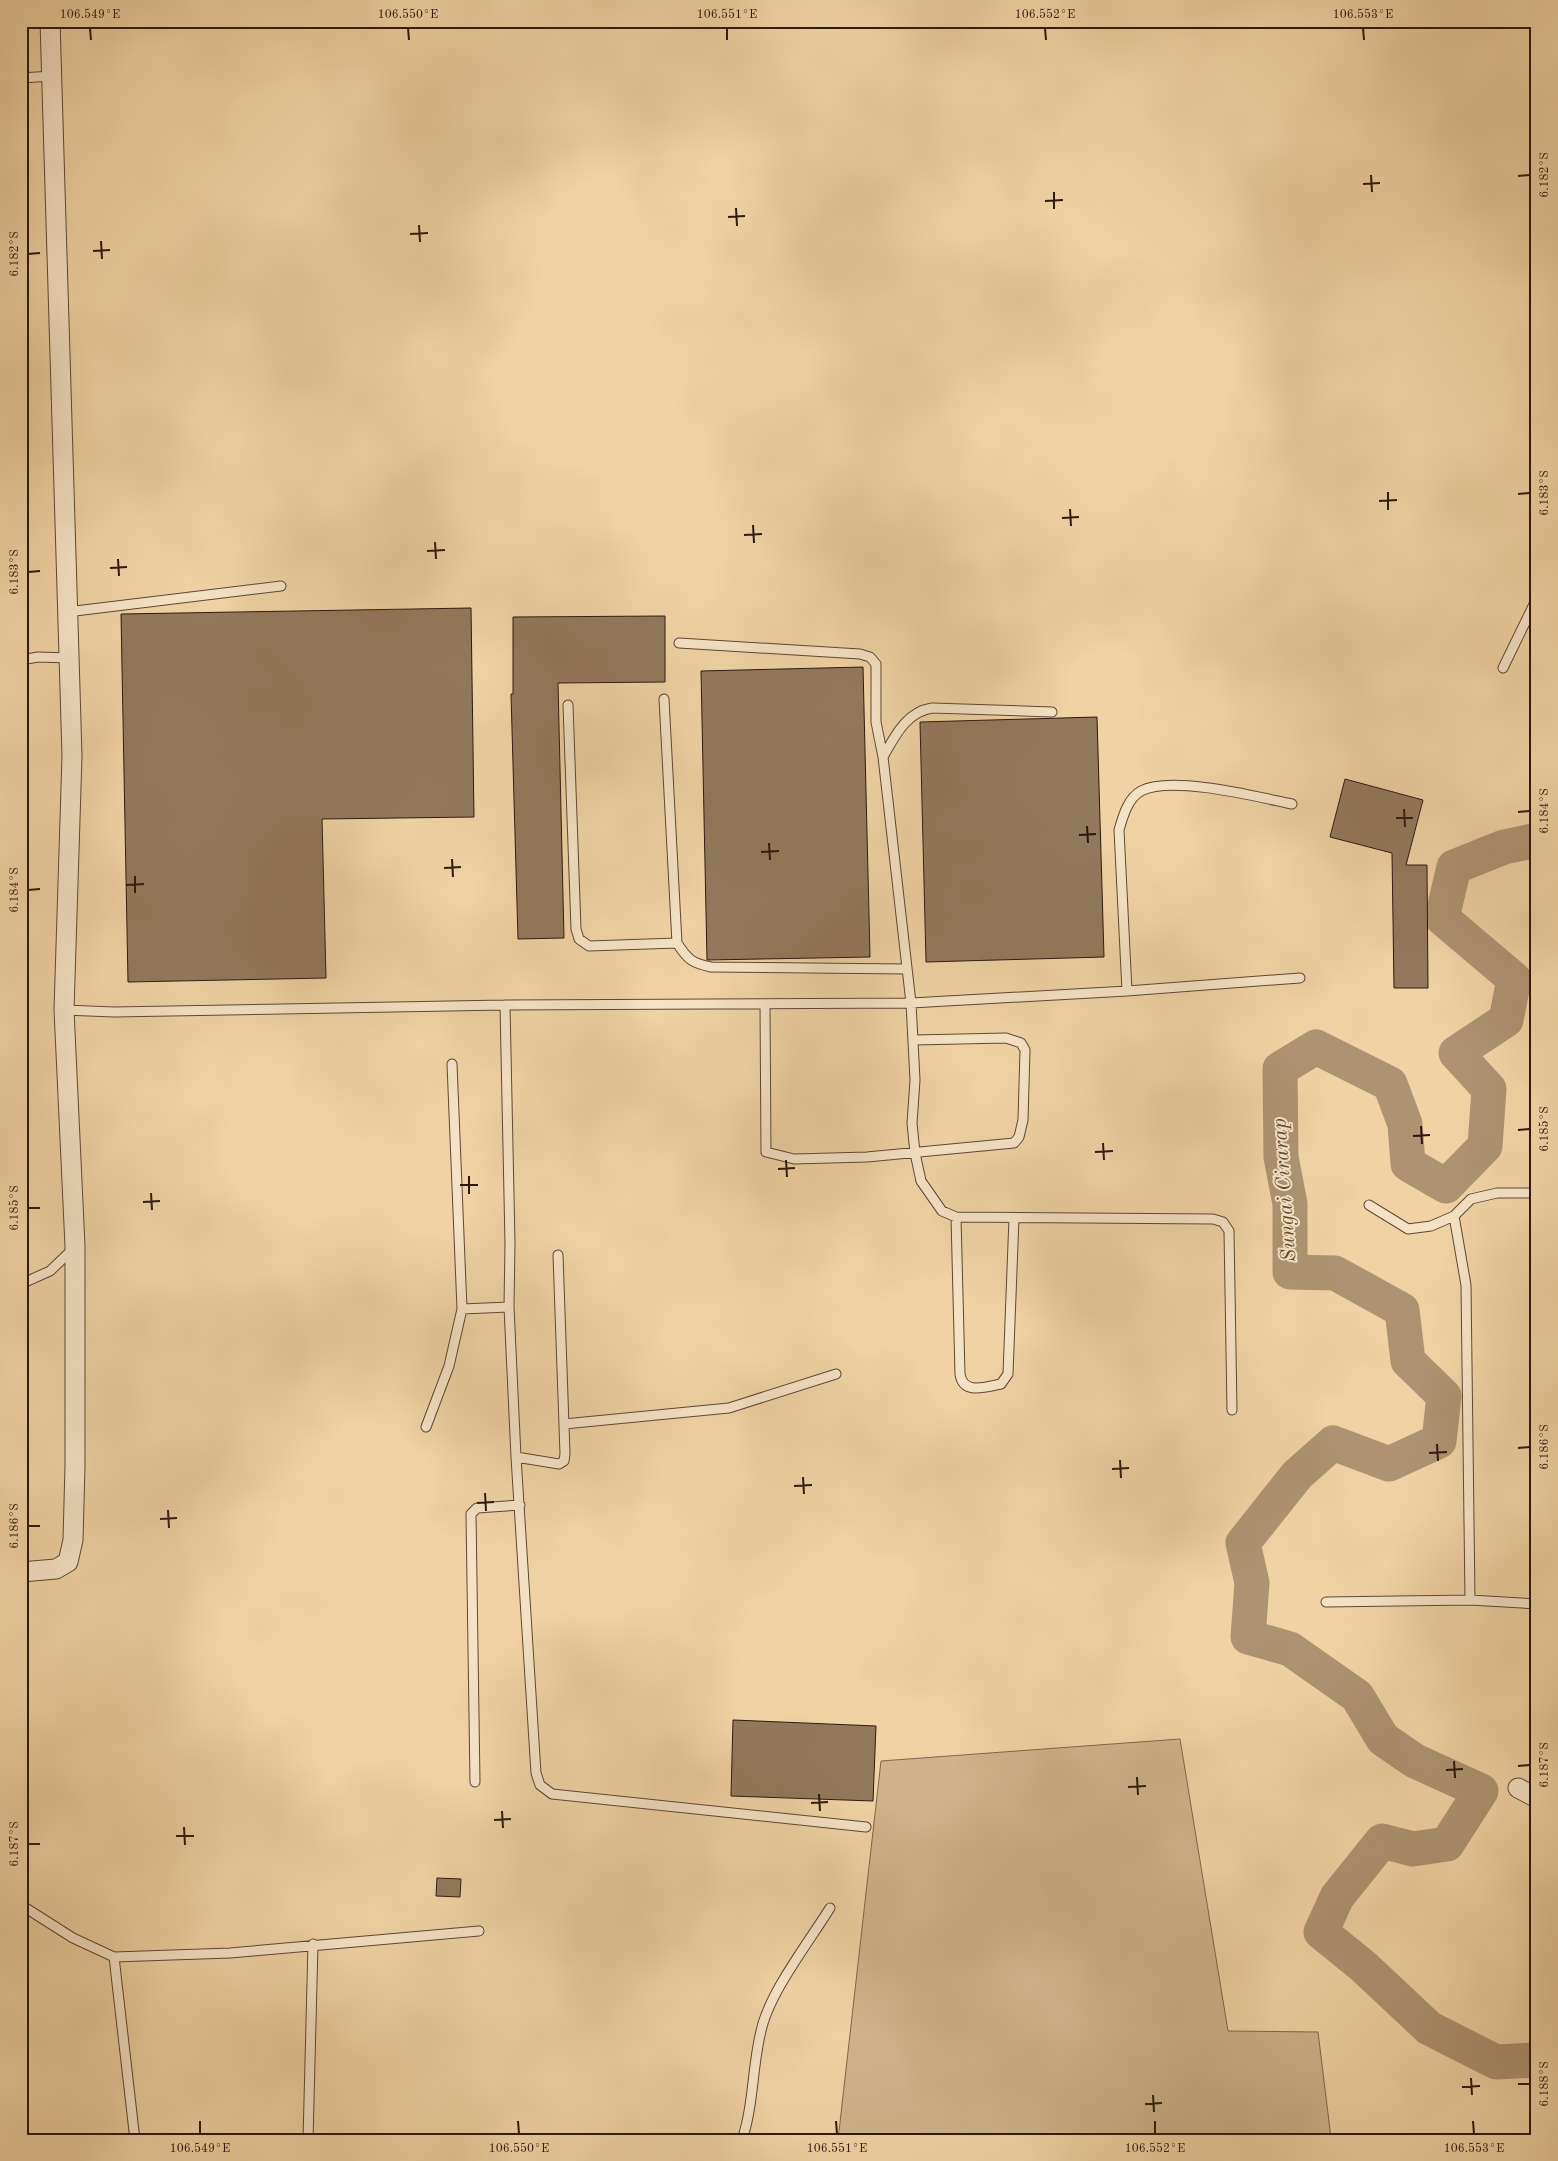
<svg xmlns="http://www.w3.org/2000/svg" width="1558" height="2161" font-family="'Old Standard TT',serif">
  <rect width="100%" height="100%" fill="#f0d2a4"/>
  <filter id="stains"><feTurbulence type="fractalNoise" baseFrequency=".004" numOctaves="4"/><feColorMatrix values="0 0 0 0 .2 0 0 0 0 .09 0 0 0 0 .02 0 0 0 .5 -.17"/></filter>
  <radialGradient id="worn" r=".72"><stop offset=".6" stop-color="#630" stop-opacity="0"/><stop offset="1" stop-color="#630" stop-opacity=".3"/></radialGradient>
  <path fill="#cfb38a" stroke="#7e664c" d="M1180 1739 1228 2031 1318 2032 1331 2138 838 2140 881 1761Z"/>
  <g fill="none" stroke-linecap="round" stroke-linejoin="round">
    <path stroke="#ad9371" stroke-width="35" d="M1537 840 1504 847 1454 867 1442 918 1514 979 1506 1020 1456 1053 1489 1089 1485 1146 1446 1186 1408 1164 1405 1124 1390 1084 1316 1047 1280 1069 1281 1157 1290 1204V1272L1335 1273 1402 1310 1408 1361 1444 1396 1439 1441 1389 1464 1333 1443 1297 1475 1243 1543 1252 1583 1248 1637 1290 1649 1357 1696 1383 1739 1415 1761 1481 1791 1447 1844 1413 1849 1382 1841 1337 1897 1321 1932 1364 1967 1429 2028 1496 2062 1537 2060"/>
  </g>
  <path fill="#92795c" stroke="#2c190e" d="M471 608 474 817 322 819 326 978 128 982 121 614Z
    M665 616V682L558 683 564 938 518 939 511 694H513V617Z
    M863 667 870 957 707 960 701 671Z
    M1097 717 1104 957 926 962 920 722Z
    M1345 779 1423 800 1406 865H1427L1428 988H1394L1392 853 1330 837Z
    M733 1720 876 1726 873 1801 731 1796Z
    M437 1878 461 1879 460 1897 436 1896Z"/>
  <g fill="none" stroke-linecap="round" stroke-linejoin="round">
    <defs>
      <path id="lane" d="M21 78 52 76
        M67 612 281 586
        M679 643 860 654 870 657 876 664V722L883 757 911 1003 915 1080 912 1123 915 1153 921 1181 942 1211 956 1217 1213 1219 1223 1222 1229 1231 1232 1410
        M21 660 38 657 69 658
        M1503 668 1537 598
        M664 699 677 943C688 960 692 963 711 967L906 969
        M568 705 576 929 579 939 589 946 677 943
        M883 757C895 736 906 712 932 708L1052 712
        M1127 991 1119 830C1123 816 1128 798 1141 791 1172 775 1258 797 1292 804
        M765 1004 766 1152 794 1159 867 1157 1014 1143 1019 1137 1023 1120 1025 1050 1021 1043 1006 1038 914 1040
        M505 1005 510 1243 509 1307 516 1457 536 1773 540 1785 552 1794 866 1827
        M64 1010 114 1012 505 1005 911 1003 1127 991 1300 978
        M1369 1205 1408 1229 1431 1226 1454 1216 1471 1199 1497 1193H1537
        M956 1217 960 1374C963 1395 985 1387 1001 1384L1008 1374 1014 1218
        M21 1284 50 1271 74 1248
        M462 1309 509 1307
        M564 1424 729 1408 836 1374
        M426 1427 449 1366 462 1309 452 1064
        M516 1457 559 1464 564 1461 565 1454 558 1255
        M1470 1600 1537 1604
        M1326 1602 1470 1600 1466 1285 1454 1216
        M475 1782 471 1514 477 1508 520 1505
        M21 1905 73 1938 114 1957 230 1953 479 1931
        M114 1957 135 2140
        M308 2140 313 1944
        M742 2140C754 2104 752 2067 761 2031 769 1993 809 1942 830 1908"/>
      <path id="street" d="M21 1572 56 1569 68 1562 73 1540 75 1466V1246L64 1010 72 756 50 21
        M1518 1788 1537 1798"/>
    </defs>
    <use href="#lane" stroke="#5d4734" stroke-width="11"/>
    <use href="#street" stroke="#5d4734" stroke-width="21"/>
    <use href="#lane" stroke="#f5e2c4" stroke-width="9"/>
    <use href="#street" stroke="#f5e2c4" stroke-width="19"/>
  </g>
  <path fill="none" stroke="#2c190e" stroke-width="2" d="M90 28 91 40M408 28 409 40M727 28V40M1045 28 1046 40M1363 28 1364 40M1371 175 1372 192M1518 176 1530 175M1363 184 1380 183M1054 192V209M1045 201 1063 200M736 208 737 226M728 217 745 216M419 225 420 242M410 234 428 233M101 241 102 259M93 251 110 250M28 254 40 253M1388 492V510M1518 494 1530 493M1379 501 1397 500M1070 509 1071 526M1062 518 1079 517M753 525 754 543M744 535 762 534M435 542 436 559M427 551 445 550M118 559 119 576M110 568 127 567M28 572 40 571M1404 809 1405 827M1518 812 1530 811M1396 818H1413M1087 826 1088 843M1079 835 1096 834M769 843 770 860M761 852 779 851M452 859 453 877M444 868 461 867M135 876V893M126 885 144 884M28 890 40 889M1421 1126 1422 1144M1518 1130 1530 1129M1413 1136 1430 1135M1103 1143 1104 1160M1095 1152 1113 1151M786 1160 787 1177M778 1169 795 1168M469 1176V1194M460 1185H478M151 1193 152 1210M143 1202 160 1201M28 1208H40M1437 1444 1438 1461M1518 1448 1530 1447M1429 1453 1447 1452M1120 1460 1121 1478M1112 1469 1129 1468M803 1477 804 1494M794 1486 812 1485M485 1493 486 1511M477 1503 494 1502M168 1510 169 1528M160 1519 177 1518M28 1526H40M1454 1761 1455 1778M1518 1766 1530 1765M1446 1770 1463 1769M1137 1777 1138 1795M1128 1787 1146 1786M819 1794 820 1811M811 1803 828 1802M502 1811 503 1828M494 1820 511 1819M184 1827 185 1845M176 1836H194M28 1844H40M1471 2078 1472 2095M1518 2084H1530M1462 2087 1480 2086M1153 2095 1154 2112M1145 2104 1162 2103M200 2121V2134M518 2121 519 2134M836 2121 837 2134M1155 2121V2134M1473 2121 1474 2134"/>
  <g text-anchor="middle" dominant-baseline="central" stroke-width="4" stroke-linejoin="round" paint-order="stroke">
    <g font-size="21" font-style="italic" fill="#604a36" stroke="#f5e2c4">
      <text transform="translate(1285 1190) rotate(-94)">Sungai Cirarap</text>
    </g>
  </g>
  <rect width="1558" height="2161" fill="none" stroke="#f0d2a4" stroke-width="55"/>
  <rect x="28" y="28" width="1502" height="2106" fill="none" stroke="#2c190e" stroke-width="2"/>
  <g font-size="12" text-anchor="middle" fill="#2c190e">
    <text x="90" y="18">106.549°E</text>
    <text x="408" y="18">106.550°E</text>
    <text x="727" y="18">106.551°E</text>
    <text x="1045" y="18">106.552°E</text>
    <text x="1363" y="18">106.553°E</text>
    <text transform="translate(1544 175) rotate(-90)" y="4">6.182°S</text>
    <text transform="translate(14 254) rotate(-90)" y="4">6.182°S</text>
    <text transform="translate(1544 493) rotate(-90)" y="4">6.183°S</text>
    <text transform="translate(14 572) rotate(-90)" y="4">6.183°S</text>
    <text transform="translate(1544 811) rotate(-90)" y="4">6.184°S</text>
    <text transform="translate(14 890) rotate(-90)" y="4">6.184°S</text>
    <text transform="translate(1544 1129) rotate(-90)" y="4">6.185°S</text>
    <text transform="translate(14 1208) rotate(-90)" y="4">6.185°S</text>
    <text transform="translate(1544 1447) rotate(-90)" y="4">6.186°S</text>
    <text transform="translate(14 1526) rotate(-90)" y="4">6.186°S</text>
    <text transform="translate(1544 1765) rotate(-90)" y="4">6.187°S</text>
    <text transform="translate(14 1844) rotate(-90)" y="4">6.187°S</text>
    <text transform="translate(1544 2084) rotate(-90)" y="4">6.188°S</text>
    <text x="200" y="2152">106.549°E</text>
    <text x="519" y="2152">106.550°E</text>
    <text x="837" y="2152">106.551°E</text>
    <text x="1155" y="2152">106.552°E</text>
    <text x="1474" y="2152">106.553°E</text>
  </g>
  <rect width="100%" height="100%" filter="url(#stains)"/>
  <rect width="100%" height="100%" fill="url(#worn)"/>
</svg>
